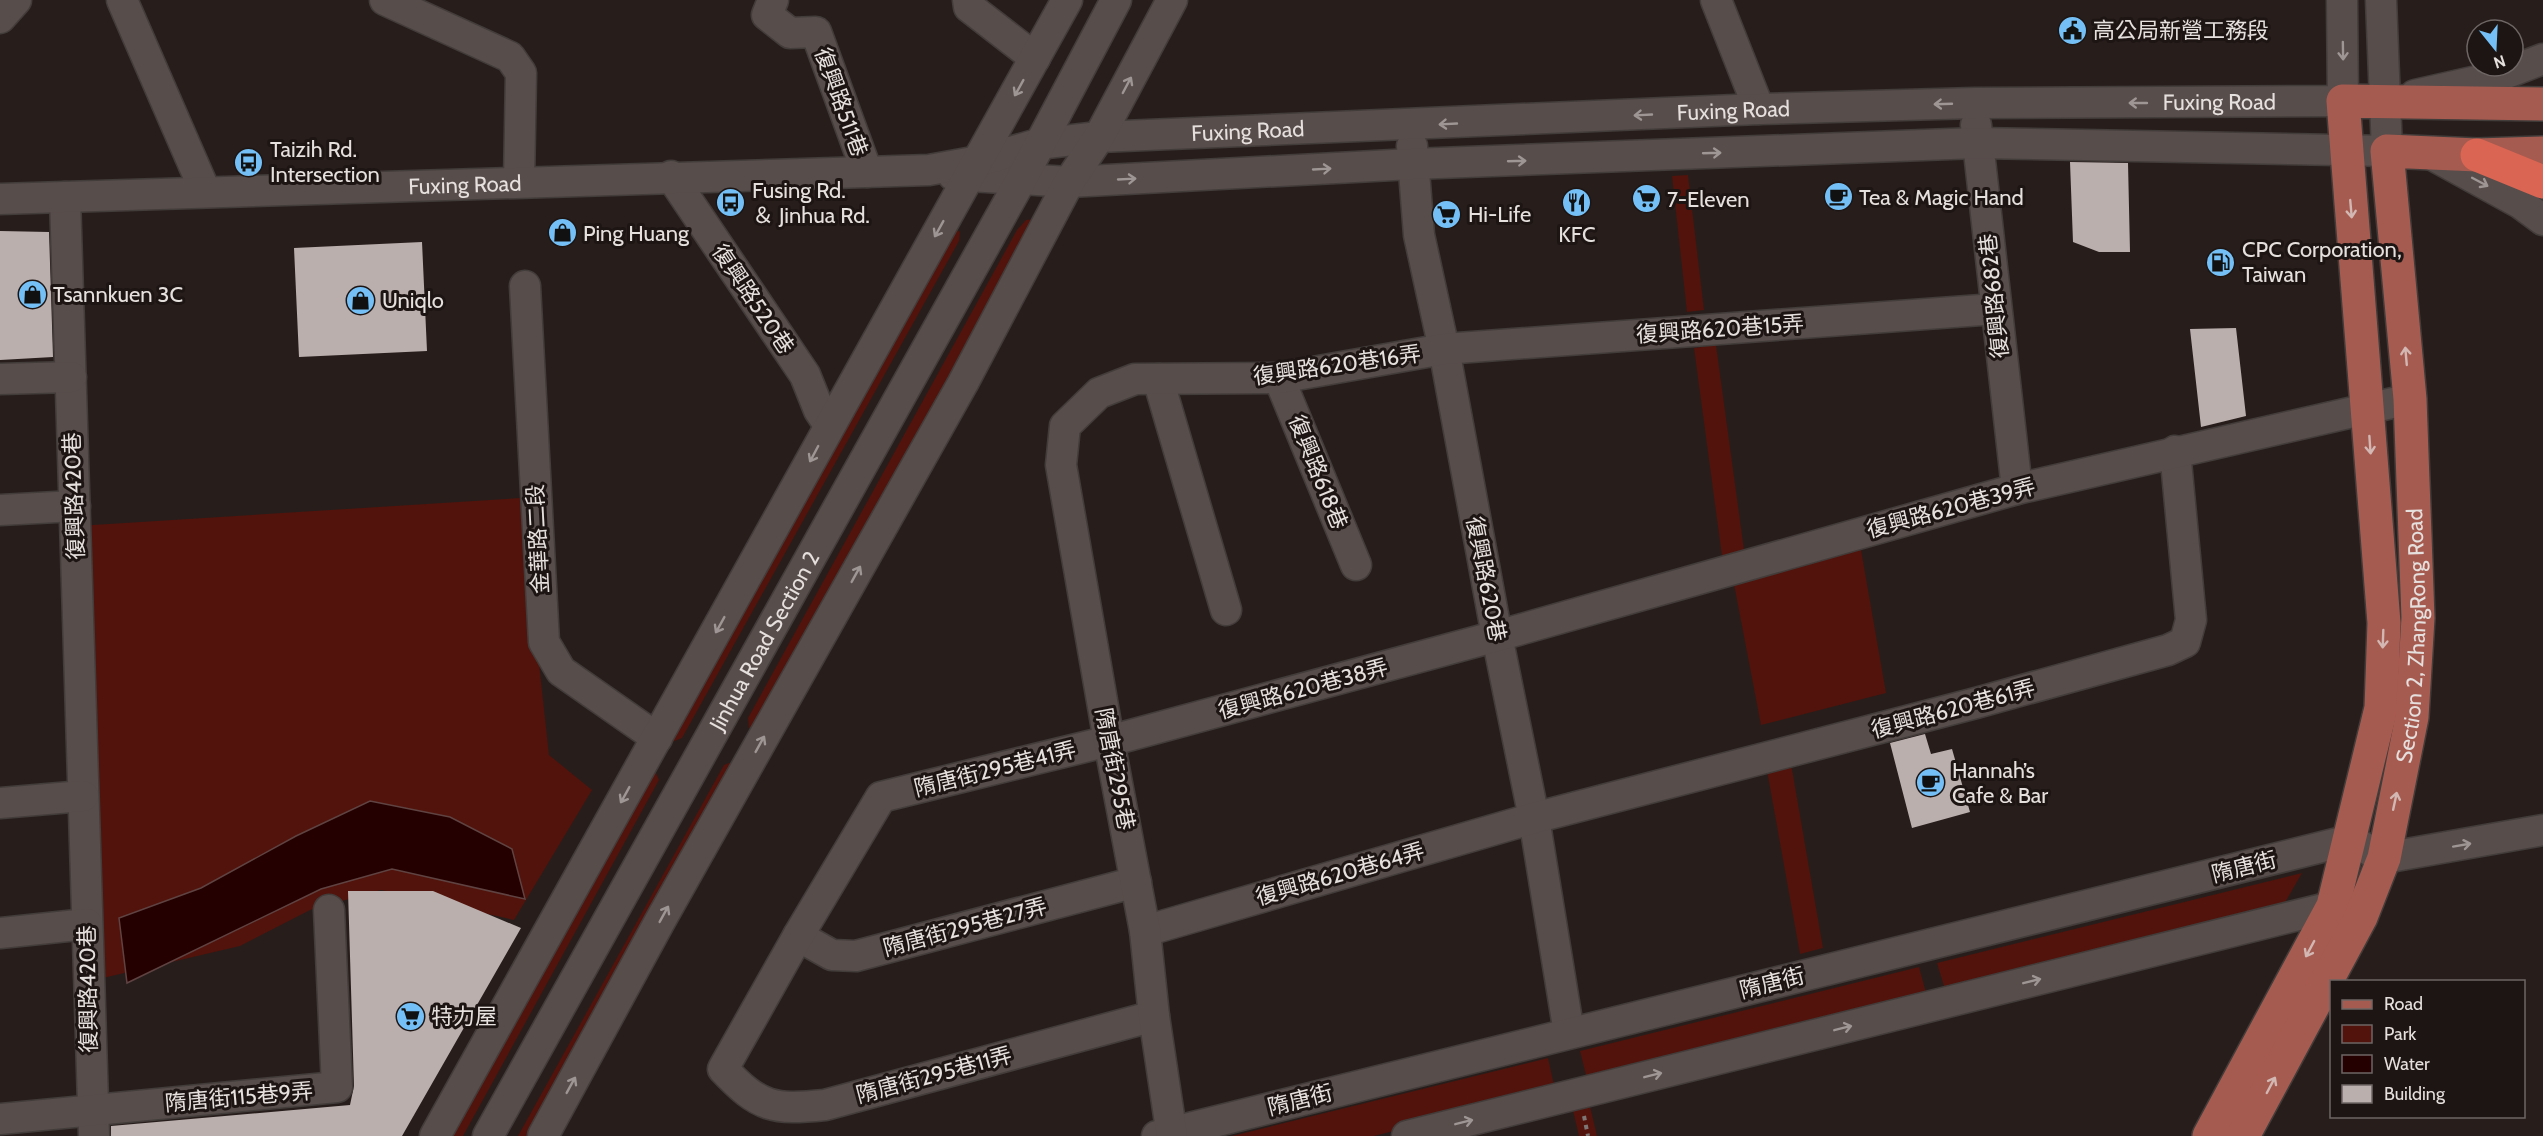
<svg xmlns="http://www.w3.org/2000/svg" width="2543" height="1136" font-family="Cabin,'Noto Sans TC',sans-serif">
  <rect width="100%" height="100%" fill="#271e1c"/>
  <path fill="#51130b" d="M1688 175 1704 310 1687 312 1672 176Z
    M1035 219 1038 222 754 730 749 728 748 718 1017 230 1026 220Z
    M956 229 960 232 959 241 682 738 672 742Z
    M1716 345 1744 550 1722 556 1694 348Z
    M521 498 549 755 592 790 514 920 381 890 310 910 240 946 73 985 61 527Z
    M1860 544 1886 693 1761 725 1733 579Z
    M1790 758 1823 948 1800 954 1766 765Z
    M729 763 734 764 537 1136H518L724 765Z
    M653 771 656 773 659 780 463 1136H441Z
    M2302 873 2279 913 1947 996 1937 963Z
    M1919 967 1928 1000 1588 1083 1580 1051Z
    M1548 1058 1555 1090 1374 1136H1232Z
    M1588 1098 1597 1136H1579L1571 1102Z"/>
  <path fill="#250000" stroke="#5f4342" stroke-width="1.5" d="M370 801 450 817 512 849 525 899 392 869 321 889 127 983 119 918 201 888 296 836Z"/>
  <path fill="#bbafad" d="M2070 162 2128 163 2130 252H2099L2073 242Z
    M0 231 49 232 53 357 0 360Z
    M422 242 427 351 299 357 294 248Z
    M2236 328 2246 416 2201 427 2190 329Z
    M1925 734 1931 754 1952 749 1970 812 1912 828 1890 743Z
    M348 891H433L521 928 402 1136H111V1126L350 1105 354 1086Z"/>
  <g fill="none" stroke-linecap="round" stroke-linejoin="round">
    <defs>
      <g id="minor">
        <path d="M122 0 205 191"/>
        <path d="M385 0 510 57 521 73 519 182"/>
        <path d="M773 0 767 15 790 33 816 32 867 172"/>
        <path d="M968 0 969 7 1035 58"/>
        <path d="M1716 0 1759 109"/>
        <path d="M0 18 16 0"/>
        <path d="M2415 95 2499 76 2543 59"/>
        <path d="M1976 125 2017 489"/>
        <path d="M1412 146 1419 235 1444 349 1497 636 1534 818 1569 1033"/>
        <path d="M2429 153 2520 203 2543 220"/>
        <path d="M953 175 1069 182 1412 164 1977 143 2387 151 2381 0"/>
        <path d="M671 176 805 375 819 410 829 425"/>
        <path d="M65 197 94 1136"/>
        <path id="s1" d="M0 199 929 170 979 161 1038 144 1099 137 1759 109 1975 103 2343 101 2342 0"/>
        <path d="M525 286 544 642 561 671 657 738"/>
        <path d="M1279 378 1356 565"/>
        <path d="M0 379 71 377"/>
        <path d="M1158 379 1226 610"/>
        <path d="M0 510 75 506"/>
        <path d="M0 803 83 796"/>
        <path d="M1145 931 1534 818 1976 703 2168 650 2185 642 2191 620 2175 451"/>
        <path d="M0 933 87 924"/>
        <path d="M798 936 832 955 856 956 1136 882"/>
        <path d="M1154 1016 825 1105C773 1110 760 1108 723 1069L798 936 881 797 1109 741 1497 636 2017 489 2410 399"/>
        <path d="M0 1119 337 1087 329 910"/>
        <path d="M435 1136 1067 0"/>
        <path id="s2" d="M488 1136 1021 180 1116 0"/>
        <path d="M543 1136 660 921 963 383 1069 182 1099 137 1172 0"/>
        <path d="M1157 1136 2350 840 2384 858 2543 830"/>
        <path d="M1172 1136 1154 1016 1145 931 1109 741 1061 465 1065 426 1099 393 1135 379 1279 378 1444 349 1995 309"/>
        <path d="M1407 1136 2351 902"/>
      </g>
      <g id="major">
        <path d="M2209 1136 2333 906 2381 708 2384 623 2343 101 2543 104"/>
        <path id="s3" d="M2243 1136 2361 917 2384 858 2412 717 2418 618 2410 399 2387 151 2477 155 2543 153"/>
      </g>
      <path id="highway" d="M2477 155 2543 182"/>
    </defs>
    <use href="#minor" stroke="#423c3a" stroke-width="33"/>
    <use href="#major" stroke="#423c3a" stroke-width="36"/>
    <use href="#highway" stroke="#423c3a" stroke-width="36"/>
    <path stroke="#7e7674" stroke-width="4" stroke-dasharray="4.5 4.5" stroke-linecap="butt" d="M1584 1116 1588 1136"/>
    <use href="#minor" stroke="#574d4b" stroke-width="30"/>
    <use href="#major" stroke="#a65b50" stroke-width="33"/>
    <use href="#highway" stroke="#db6553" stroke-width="33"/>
  </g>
  <defs><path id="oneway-shaft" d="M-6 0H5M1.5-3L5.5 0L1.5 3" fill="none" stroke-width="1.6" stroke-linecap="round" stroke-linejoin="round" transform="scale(1.5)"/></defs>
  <g stroke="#9e9694">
    <use href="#oneway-shaft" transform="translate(2343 51) rotate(89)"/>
    <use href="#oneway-shaft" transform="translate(1127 85) rotate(-62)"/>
    <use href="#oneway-shaft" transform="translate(1019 88) rotate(119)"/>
    <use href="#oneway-shaft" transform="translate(2138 103) rotate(180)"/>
    <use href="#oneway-shaft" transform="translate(1943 104) rotate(178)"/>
    <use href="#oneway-shaft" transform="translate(1643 115) rotate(177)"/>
    <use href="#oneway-shaft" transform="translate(1448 124) rotate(177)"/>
    <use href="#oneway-shaft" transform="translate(1712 153) rotate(-2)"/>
    <use href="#oneway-shaft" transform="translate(1517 161) rotate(-2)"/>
    <use href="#oneway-shaft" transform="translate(1322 169) rotate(-3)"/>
    <use href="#oneway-shaft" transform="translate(1127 179) rotate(-3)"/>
    <use href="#oneway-shaft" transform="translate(2480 182) rotate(28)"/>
    <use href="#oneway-shaft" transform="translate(939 229) rotate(119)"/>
    <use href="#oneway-shaft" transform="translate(814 454) rotate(118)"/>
    <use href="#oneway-shaft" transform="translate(856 574) rotate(-61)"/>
    <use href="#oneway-shaft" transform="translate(720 625) rotate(119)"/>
    <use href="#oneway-shaft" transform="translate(760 744) rotate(-61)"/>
    <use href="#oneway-shaft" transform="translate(625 795) rotate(119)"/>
    <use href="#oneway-shaft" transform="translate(2462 845) rotate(-10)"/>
    <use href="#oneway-shaft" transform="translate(664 914) rotate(-61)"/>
    <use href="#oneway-shaft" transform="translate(2032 981) rotate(-14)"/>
    <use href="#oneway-shaft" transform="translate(1843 1028) rotate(-14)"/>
    <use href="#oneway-shaft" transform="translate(1653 1075) rotate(-14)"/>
    <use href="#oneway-shaft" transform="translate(571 1085) rotate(-61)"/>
    <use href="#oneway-shaft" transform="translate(1464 1122) rotate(-14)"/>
  </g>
  <g stroke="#d2b7b3">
    <use href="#oneway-shaft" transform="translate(2351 209) rotate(85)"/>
    <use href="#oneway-shaft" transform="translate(2406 356) rotate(-95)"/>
    <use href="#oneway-shaft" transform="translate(2370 445) rotate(86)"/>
    <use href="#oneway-shaft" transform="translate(2383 639) rotate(92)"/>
    <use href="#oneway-shaft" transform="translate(2395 801) rotate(-78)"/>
    <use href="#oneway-shaft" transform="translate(2310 949) rotate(118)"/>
    <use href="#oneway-shaft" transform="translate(2271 1085) rotate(-62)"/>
  </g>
  <defs>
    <symbol id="civic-disc" viewBox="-11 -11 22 22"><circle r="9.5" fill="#74c0f6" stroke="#1d1513"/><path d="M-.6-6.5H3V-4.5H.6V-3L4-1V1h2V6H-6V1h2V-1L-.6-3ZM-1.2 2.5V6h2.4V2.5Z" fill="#111"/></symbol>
    <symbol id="bus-disc" viewBox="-11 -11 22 22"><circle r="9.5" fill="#74c0f6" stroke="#1d1513"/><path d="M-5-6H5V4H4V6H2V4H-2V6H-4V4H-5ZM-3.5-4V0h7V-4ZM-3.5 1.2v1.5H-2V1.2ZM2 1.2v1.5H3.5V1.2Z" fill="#111"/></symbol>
    <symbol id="cafe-disc" viewBox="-11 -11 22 22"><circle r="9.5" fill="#74c0f6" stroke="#1d1513"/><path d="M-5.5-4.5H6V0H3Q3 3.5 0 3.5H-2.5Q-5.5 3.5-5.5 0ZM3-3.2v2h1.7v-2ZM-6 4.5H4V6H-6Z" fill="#111"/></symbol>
    <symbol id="supermarket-disc" viewBox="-11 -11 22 22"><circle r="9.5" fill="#74c0f6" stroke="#1d1513"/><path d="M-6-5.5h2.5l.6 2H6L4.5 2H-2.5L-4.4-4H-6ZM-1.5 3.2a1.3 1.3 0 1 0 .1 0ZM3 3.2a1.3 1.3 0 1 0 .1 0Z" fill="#111"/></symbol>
    <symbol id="restaurant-disc" viewBox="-11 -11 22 22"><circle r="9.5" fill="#74c0f6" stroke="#1d1513"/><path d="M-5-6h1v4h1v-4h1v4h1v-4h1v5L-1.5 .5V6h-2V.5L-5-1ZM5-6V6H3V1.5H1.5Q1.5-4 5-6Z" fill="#111"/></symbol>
    <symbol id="shop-disc" viewBox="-11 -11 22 22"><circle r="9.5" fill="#74c0f6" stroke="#1d1513"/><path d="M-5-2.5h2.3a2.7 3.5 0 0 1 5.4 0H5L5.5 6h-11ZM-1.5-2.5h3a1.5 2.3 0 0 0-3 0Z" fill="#111"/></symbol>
    <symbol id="fuel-disc" viewBox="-11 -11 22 22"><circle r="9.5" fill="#74c0f6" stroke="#1d1513"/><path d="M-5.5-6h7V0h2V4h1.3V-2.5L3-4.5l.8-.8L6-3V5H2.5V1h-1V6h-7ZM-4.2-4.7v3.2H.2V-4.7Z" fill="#111"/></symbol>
  </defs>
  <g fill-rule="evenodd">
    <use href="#civic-disc" x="2056" y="14" width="33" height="33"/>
    <use href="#bus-disc" x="232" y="146" width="33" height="33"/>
    <use href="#cafe-disc" x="1822" y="180" width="33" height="33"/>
    <use href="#supermarket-disc" x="1630" y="182" width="33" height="33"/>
    <use href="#restaurant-disc" x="1560" y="186" width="33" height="33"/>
    <use href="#bus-disc" x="714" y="186" width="33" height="33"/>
    <use href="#supermarket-disc" x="1430" y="198" width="33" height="33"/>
    <use href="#shop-disc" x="546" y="216" width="33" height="33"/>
    <use href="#fuel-disc" x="2204" y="246" width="33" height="33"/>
    <use href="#shop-disc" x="16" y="278" width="33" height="33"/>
    <use href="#shop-disc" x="344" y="284" width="33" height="33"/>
    <use href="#cafe-disc" x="1914" y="766" width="33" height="33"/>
    <use href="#supermarket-disc" x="394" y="1000" width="33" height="33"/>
  </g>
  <g text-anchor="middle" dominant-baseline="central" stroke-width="6" stroke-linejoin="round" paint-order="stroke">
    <g font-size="22" fill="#e5dfdd" stroke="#1d1513" text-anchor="start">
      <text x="2093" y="30">高公局新營工務段</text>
      <text x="270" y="149">Taizih Rd.<tspan x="270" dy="25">Intersection</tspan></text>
      <text x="752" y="190">Fusing Rd.<tspan x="752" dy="25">＆ Jinhua Rd.</tspan></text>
      <text x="1859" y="197">Tea &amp; Magic Hand</text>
      <text x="1667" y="199">7-Eleven</text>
      <text x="1468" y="214">Hi-Life</text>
      <text x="583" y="233">Ping Huang</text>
      <text x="1577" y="234" text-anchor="middle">KFC</text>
      <text x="2242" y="249">CPC Corporation,<tspan x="2242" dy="25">Taiwan</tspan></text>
      <text x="53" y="294">Tsannkuen 3C</text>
      <text x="382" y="300">Uniqlo</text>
      <text x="1952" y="770">Hannah’s<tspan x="1952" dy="25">Cafe &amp; Bar</tspan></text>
      <text x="431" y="1016">特力屋</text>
    </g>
    <g font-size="22" fill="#e5dfdd" stroke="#1d1513">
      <text transform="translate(841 102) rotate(70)">復興路511巷</text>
      <text stroke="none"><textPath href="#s1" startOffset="2224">Fuxing Road</textPath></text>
      <text stroke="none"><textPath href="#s1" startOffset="1738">Fuxing Road</textPath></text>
      <text stroke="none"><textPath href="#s1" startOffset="1252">Fuxing Road</textPath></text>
      <text stroke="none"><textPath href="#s1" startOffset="465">Fuxing Road</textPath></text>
      <text transform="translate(1994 296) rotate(-96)">復興路682巷</text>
      <text transform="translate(753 299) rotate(56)">復興路520巷</text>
      <text transform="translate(1720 329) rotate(-4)">復興路620巷15弄</text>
      <text transform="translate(1337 365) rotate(-8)">復興路620巷16弄</text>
      <text transform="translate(1318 472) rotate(68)">復興路618巷</text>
      <text transform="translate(74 496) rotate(-92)">復興路420巷</text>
      <text transform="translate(1951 508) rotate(-15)">復興路620巷39弄</text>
      <text transform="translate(538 539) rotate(-93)">金華路二段</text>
      <text transform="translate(1486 579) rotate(79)">復興路620巷</text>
      <text stroke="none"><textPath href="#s3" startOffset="537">Section 2, ZhangRong Road</textPath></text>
      <text stroke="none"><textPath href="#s2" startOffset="567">Jinhua Road Section 2</textPath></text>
      <text transform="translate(1303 689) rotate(-15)">復興路620巷38弄</text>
      <text transform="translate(1953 709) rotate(-15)">復興路620巷61弄</text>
      <text transform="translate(995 769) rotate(-14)">隋唐街295巷41弄</text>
      <text transform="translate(1115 769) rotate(79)">隋唐街295巷</text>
      <text transform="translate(2244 867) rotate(-14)">隋唐街</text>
      <text transform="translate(1340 874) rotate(-16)">復興路620巷64弄</text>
      <text transform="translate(965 927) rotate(-15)">隋唐街295巷27弄</text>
      <text transform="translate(1772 983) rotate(-14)">隋唐街</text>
      <text transform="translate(88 989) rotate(-91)">復興路420巷</text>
      <text transform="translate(934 1075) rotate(-15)">隋唐街295巷11弄</text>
      <text transform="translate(239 1097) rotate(-5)">隋唐街115巷9弄</text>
      <text transform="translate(1300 1100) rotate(-14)">隋唐街</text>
    </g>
  </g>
  <rect x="2330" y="980" width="195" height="138" fill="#1d1513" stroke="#6d6664" stroke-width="1.5"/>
  <rect x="2342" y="1000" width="30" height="9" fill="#a65b50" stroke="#6d6664" stroke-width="1.5"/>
  <text x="2384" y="1010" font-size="18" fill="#e5dfdd">Road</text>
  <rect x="2342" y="1025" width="30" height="18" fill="#51130b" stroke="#6d6664" stroke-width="1.5"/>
  <text x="2384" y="1040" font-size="18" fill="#e5dfdd">Park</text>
  <rect x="2342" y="1055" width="30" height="18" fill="#250000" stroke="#6d6664" stroke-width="1.5"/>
  <text x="2384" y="1070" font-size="18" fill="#e5dfdd">Water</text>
  <rect x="2342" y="1085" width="30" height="18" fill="#bbafad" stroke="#6d6664" stroke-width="1.5"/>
  <text x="2384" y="1100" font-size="18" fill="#e5dfdd">Building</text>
  <g transform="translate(2495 48) rotate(162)"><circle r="28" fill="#1d1513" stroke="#6d6664" stroke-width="1.5"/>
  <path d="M0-4.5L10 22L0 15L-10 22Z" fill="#74c0f6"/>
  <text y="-9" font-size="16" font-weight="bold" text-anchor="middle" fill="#e5dfdd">N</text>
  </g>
</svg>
